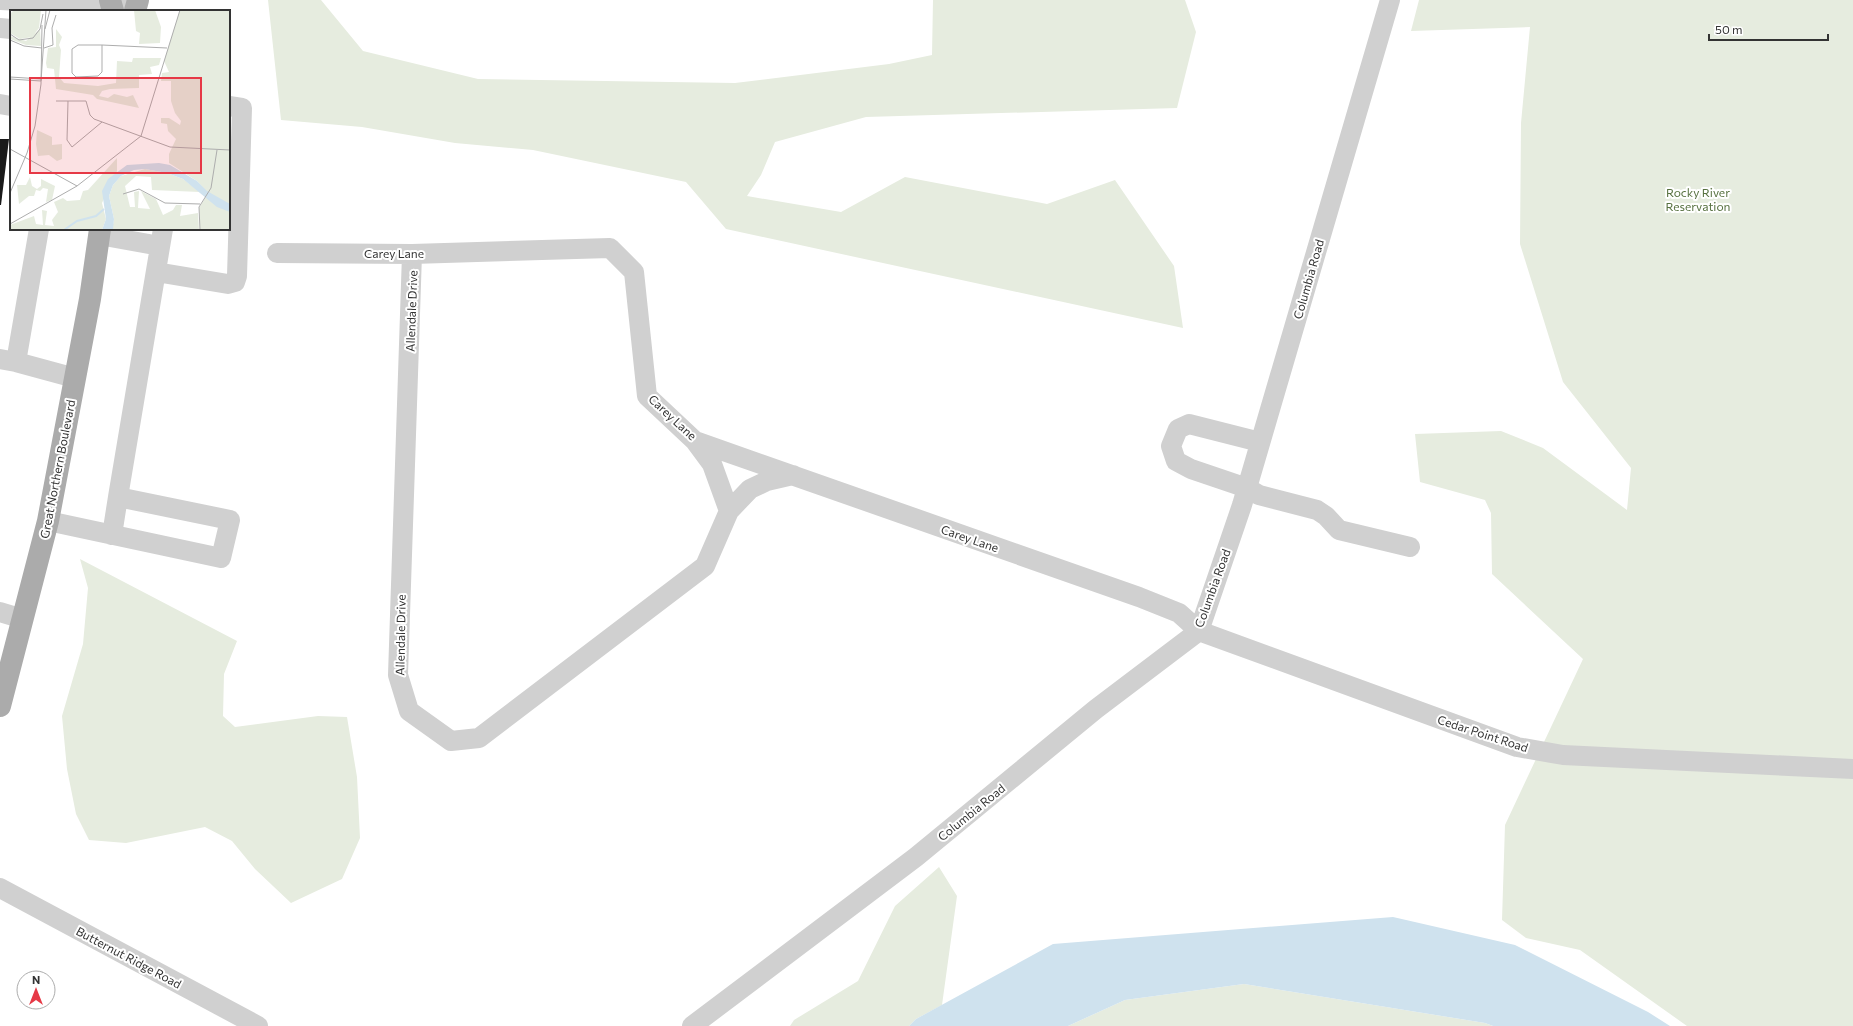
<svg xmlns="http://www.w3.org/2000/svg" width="1853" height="1026" font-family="Commissioner,sans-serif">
  <rect width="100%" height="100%" fill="#fff"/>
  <path fill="#e6ecdf" d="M268 0H321L363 51 478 79 735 83 889 64 932 55 933 0H1185L1196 32 1177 108 866 117 775 142 761 175 747 196 841 212 905 177 1047 204 1115 180 1174 266 1183 328 726 229 686 182 533 150 455 143 362 127 281 120Z
    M1419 0H1853V1026H1687L1580 950 1526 938 1502 920 1505 825 1583 659 1492 574 1491 513 1485 500 1420 482 1415 434 1501 431 1543 448 1627 510 1631 468 1563 382 1520 244 1521 123 1530 27 1411 31Z
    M80 559 237 641 224 674 223 716 235 727 318 716 347 717 357 777 360 838 342 879 291 903 255 869 232 841 205 827 126 843 89 840 76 814 67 769 62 716 83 644 88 588Z
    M939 867 957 896 942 1005 916 1019 909 1026H790L794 1020 858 981 895 906Z
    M1244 984 1485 1023 1493 1026H1068L1125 1000Z"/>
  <path fill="#cfe2ee" d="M1393 917 1515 945 1648 1012 1670 1026H1493L1485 1023 1244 984 1125 1000 1068 1026H909L916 1019 1053 944Z"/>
  <path fill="#1a1a1a" d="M0 139H9L1 205H0Z"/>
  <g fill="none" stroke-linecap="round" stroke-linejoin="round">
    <path stroke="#d0d0d0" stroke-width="20" d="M0 0 137 7
      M0 28 11 29
      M0 104 11 106
      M99 235 160 246
      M277 253 412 254 610 248 634 272 647 396 695 441 1139 597 1179 613 1199 631 1517 747 1563 755 1853 769
      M412 254 398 675 409 711 451 741 479 738 705 566 729 511 750 489 767 481 793 475
      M156 272 228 284 235 282 237 276 242 108 229 106
      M0 359 16 362 75 378
      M16 362 39 229
      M695 441 712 464 729 511
      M1260 442 1189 424 1178 429 1171 446 1176 461 1191 469 1247 488 1259 495 1317 510 1326 516 1339 530 1410 547
      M118 497 163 229
      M48 521 221 558 230 520 118 497 112 535
      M0 612 23 619
      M0 888 258 1026
      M692 1026 916 857 1096 709 1199 631 1242 505 1390 0"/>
    <path stroke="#ababab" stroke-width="22" d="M110 0 113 11
      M135 11 138 0
      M0 706 48 521 90 299 100 229"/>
  </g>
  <g text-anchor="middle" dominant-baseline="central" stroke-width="4" stroke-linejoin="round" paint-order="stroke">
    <g font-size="12" fill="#56703f" stroke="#fff">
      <text x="1698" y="192">Rocky River<tspan x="1698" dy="14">Reservation</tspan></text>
    </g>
    <g font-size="12" fill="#333" stroke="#fff">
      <text x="394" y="253">Carey Lane</text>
      <text transform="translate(1308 279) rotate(-74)">Columbia Road</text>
      <text transform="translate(411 311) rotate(-88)">Allendale Drive</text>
      <text transform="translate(673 417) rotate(43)">Carey Lane</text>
      <text transform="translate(57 469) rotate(-79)">Great Northern Boulevard</text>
      <text transform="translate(970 538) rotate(19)">Carey Lane</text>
      <text transform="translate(1212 588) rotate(-70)">Columbia Road</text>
      <text transform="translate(400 635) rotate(-89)">Allendale Drive</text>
      <text transform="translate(1483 733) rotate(18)">Cedar Point Road</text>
      <text transform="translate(971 812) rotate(-39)">Columbia Road</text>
      <text transform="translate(129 957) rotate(28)">Butternut Ridge Road</text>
    </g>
  </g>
  <g transform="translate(10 10)">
    <rect width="220" height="220" fill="#fff"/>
    <path d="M4 0H31L29 18 22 27 10 29 0 23V4ZM124 0H145L151 17 150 33 129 34 130 23 126 21ZM170 0H220V220H190L189 198 198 183 187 171 159 153V144L166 129 158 121 157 114 151 113V108H159L170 115 171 111 165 103 161 91V71H151L152 63 159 62 154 51ZM30 19 31 36 16 35 0 29V26L16 31ZM46 19 52 27 49 35 51 40 49 67 54 73 88 76 106 73 107 51 122 52 123 48H151L149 55 140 57 142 64 129 65V78L100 79 92 81 89 86 98 88 104 84 117 87 123 85 129 98 87 89 83 85 46 79 44 59 37 58 36 53 38 38 46 37ZM27 120 42 127V135L52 134V149L47 151 39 145 28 146 26 134ZM107 148V161L92 193 96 209 92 220H0V215L24 206 26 214 33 215 32 200 37 201 35 215 44 216 42 210 48 202 44 192 53 188 57 191 70 190 73 181 78 180ZM135 159 157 163 173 169 190 182 142 180 141 167 126 166 115 176 120 197H125L124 182 129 181 128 198 140 199 131 181 146 189 153 205 163 200 166 195H172L170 206 188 203 189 220H102L104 209 99 186 103 175 111 166ZM20 167 22 176 27 179 31 176V169L45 176 42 190 36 192 38 179 33 178 30 181 26 180 24 186H19L9 194 7 175H16Z" fill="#e6ecdf"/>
    <path d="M149 153 160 155 187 171 197 181 220 194V202L207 197 173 169 157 163 135 159 124 160 111 166 103 175 99 186 104 209 103 219 92 220 96 209 92 181 98 169 117 155Z" fill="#cfe2ee"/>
    <path fill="none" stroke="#cfe2ee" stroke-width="2" d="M54 220 67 211 86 206 94 199"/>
    <path fill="none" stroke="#adadad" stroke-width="1" d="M35 19 40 0M0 24 9 30 23 28 30 19 33 4M0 30 14 36 32 38M68 35H92V62L88 66 66 67 62 63V39ZM92 35 157 38M34 38 43 35 42 18 46 5M0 67 32 69M0 69 31 71M31 71 36 0M46 91H76L80 105 84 109 160 137 220 140M58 91 57 130 62 137 92 112M0 139 67 176M0 183 17 143 25 116 31 74 32 15M113 184 129 179 155 193 190 194M0 214 67 176 131 126 170 0M190 220 189 197 201 178 207 140"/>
    <path fill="#e63946" fill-opacity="0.15" stroke="#e63946" stroke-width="2" d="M20 68H191V163H20Z"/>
    <rect width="220" height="220" fill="none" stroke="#333" stroke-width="2"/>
  </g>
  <g transform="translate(36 990)"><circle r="19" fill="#ffffff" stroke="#adadad"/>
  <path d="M0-3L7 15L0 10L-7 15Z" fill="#e63946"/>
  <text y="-6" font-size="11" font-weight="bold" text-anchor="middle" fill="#333333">N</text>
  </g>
  <path d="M1709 34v6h119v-6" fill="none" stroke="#333333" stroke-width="2"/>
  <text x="1715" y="34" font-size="12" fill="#333333" stroke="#ffffff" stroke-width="3" paint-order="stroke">50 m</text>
</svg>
